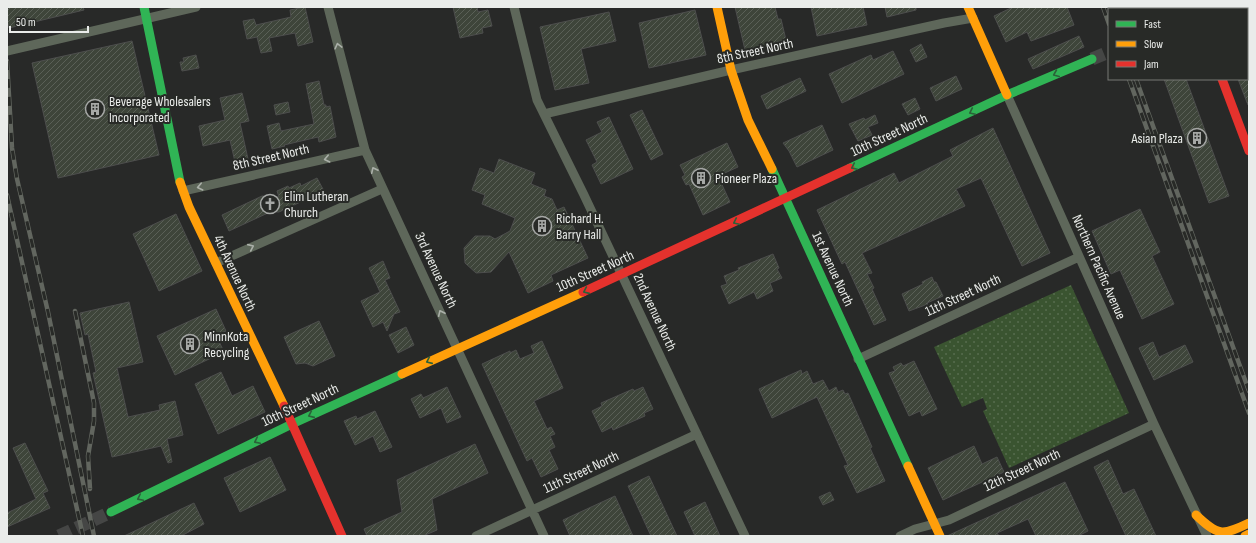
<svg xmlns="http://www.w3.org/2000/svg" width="1256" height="543" font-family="'Sofia Sans Condensed',sans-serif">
  <defs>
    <pattern id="grass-dots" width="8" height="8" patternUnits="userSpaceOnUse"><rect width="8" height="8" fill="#3a5430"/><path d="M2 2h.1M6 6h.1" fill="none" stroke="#576d4e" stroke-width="1.8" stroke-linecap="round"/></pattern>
    <pattern id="building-hatch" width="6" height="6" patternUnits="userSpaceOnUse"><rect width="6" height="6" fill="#3e453a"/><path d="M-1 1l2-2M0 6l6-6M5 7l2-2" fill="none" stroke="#5a6057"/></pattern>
  </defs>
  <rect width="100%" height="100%" fill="#282928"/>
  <path fill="url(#grass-dots)" d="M1071 285 1129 413 1009 468 983 411 987 409 983 398 962 407 934 347Z"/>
  <path fill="url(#building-hatch)" stroke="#4d4e4d" d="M7 7H83L84 10 9 28 7 20Z
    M305 7 313 42 298 46 295 33 269 38 272 51 261 53 257 37 247 39 243 21 254 19 256 25 291 17 290 10Z
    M453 7H477L478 12 488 10 492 26 482 28 483 33 460 38Z
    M735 7H775L778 19H781L786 40 745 50Z
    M811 7H863L867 25 817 36Z
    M885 7H916V10L887 17Z
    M1013 7H1067L1074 25 1031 41 1027 32 1006 42 994 16Z
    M695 10 706 55 649 68 639 23Z
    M609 12 616 41 581 49 589 83 555 90 540 27Z
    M1079 36 1084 47 1033 69 1028 59Z
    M132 41 159 155 58 178 32 63Z
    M921 44 927 57 916 62 910 50Z
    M893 51 904 74 842 103 829 74 871 55 873 60Z
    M196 55 199 68 182 71 180 62H184L183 58Z
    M956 76 962 89 936 101 930 88Z
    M800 78 806 91 767 109 761 96Z
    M1164 79H1186L1229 196 1209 203Z
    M1238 79H1249V105H1248Z
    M319 81 324 105H326V107L330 106 336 137 319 142 318 137 284 145 285 146 272 149 267 126 279 123 281 131 314 124 306 84Z
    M242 93 249 121 240 123 248 159 235 162 230 140 203 146 199 126 225 120 220 98Z
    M915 98 920 109 908 115 902 104Z
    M288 102 290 112 276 115 274 105Z
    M642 110 663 154 651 160 630 115Z
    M875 115 878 123 868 127 872 135 858 141 849 124 864 118 865 120Z
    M609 117 633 169 601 184 592 165 597 162 586 140 602 132 597 122Z
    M822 125 833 150 797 167 789 151 783 143Z
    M993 128 1050 253 1022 266 981 178 956 189 965 206 862 253 872 273 867 274 874 288 872 289 886 320 874 325 845 262 842 264 817 210 894 173 899 183 953 156 950 150Z
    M727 143 738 167 718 176 730 202 703 215 689 184 686 185 682 177 685 175 680 165Z
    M499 159 535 173 531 184 546 190 544 196 552 199 557 210 564 207 588 258 551 275 553 281 528 293 509 252 491 272 476 273 465 263 464 248 475 236H490L495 239 510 231 515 218 482 204 485 195 472 190 480 168 494 173Z
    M317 178 324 191 279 212H270L229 231 222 215 262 196 279 197 277 191 288 186 289 188 300 183 301 186Z
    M1140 209 1160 252 1152 256 1174 304 1142 319 1120 270 1111 274 1092 231Z
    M176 214 202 271 159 291 133 234Z
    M773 254 779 268 777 269 782 278 770 283 773 291 757 299 754 292 729 304 721 286 727 284 724 276 739 270 738 268Z
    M383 261 390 278 385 280 400 312 394 314 387 331 383 322 373 327 361 301 380 292 369 268Z
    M932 277 934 282H936L943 296 927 303 928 304 909 311 902 294 923 284 922 282Z
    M129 302 143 362 117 368 128 417 160 410 159 405 175 401 183 435 167 439 172 462 168 463 161 446 112 457 93 373 96 372 88 334 85 335 80 313Z
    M216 309 226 331 216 335 224 352 175 375 157 336Z
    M319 321 335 356 313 366 305 363 296 364 284 337Z
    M406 327 414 345 398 353 389 335Z
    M542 341 563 388 534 401 547 429 551 427 555 434 550 436 555 447 549 450 558 469 541 477 532 458 527 461 482 364 510 351V353L516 350 520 359 534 353 531 346Z
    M1153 342 1159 357 1185 345 1193 362 1154 380 1139 348Z
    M914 361 937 409 922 416 920 411 909 416 889 373 895 371 893 367 901 363 903 366Z
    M801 370 802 374 807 371 813 384 823 380 829 391 836 387 838 392 843 390 845 394 848 393 872 447 870 448 885 481 857 493 844 466 848 465 817 397 772 418 759 389Z
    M221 372 232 396 253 386 265 412 218 434 195 384Z
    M447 387 461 417 447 423 441 408 420 418 411 399 421 394 423 398Z
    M643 387 653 409 644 413 645 416 613 430 612 427 602 432 592 411 602 406 601 403 633 389 634 391Z
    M375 411 392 447 380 452 373 436 355 445 344 421 356 416 357 419Z
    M25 443 48 491 43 493 50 508 7 527V513L36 499 13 448Z
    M475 444 488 473 432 499 437 530 423 536H367L364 529 402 512 397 480Z
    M974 446 982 464 997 457 1004 472 943 500 928 468Z
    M270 457 286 490 240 512 224 478Z
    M1108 460 1123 494 1134 489 1156 536H1126L1094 467Z
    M649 476 677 536H651L628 486Z
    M1065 482 1088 531 1078 536H1036L1028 519 997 533 999 536H947Z
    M830 492 834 500 823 505 819 497Z
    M615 496 633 536H570L563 520Z
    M705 502 720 536H695L684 512Z
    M194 503 204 524 181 536H124Z"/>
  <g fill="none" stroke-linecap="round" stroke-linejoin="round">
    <path stroke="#454645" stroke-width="13" stroke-dasharray="13 6" stroke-linecap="butt" d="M1092 59 1109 52
      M59 536 111 512"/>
    <path stroke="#5e675a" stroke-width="9" d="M328 7 365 150 544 536
      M514 7 537 100 584 195 745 536
      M7 51 196 7
      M1007 95 1154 424 1207 536
      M544 114 731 70 944 23 973 18
      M183 191 365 150
      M216 263 382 189
      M858 359 1079 257
      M476 536 697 434
      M900 536 915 529 949 520 1154 424"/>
    <path stroke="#30b455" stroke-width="9" d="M144 7 180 182
      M850 168 1007 95 1092 59
      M772 169 908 466
      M111 512 292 424 402 374"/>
    <path stroke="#ff9f0a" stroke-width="9" d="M717 7 731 70 748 120 772 169
      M968 7 1007 95
      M1194 7 1195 9
      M1216 9 1222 7
      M180 182 189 207 284 406
      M402 374 583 292
      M908 466 940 536
      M1196 515C1218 536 1222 536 1249 523
      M1245 536 1249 534"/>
    <path stroke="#e5322d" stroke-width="9" d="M1222 79 1249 151
      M583 292 850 168
      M284 406 342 536"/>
    <defs>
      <path id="rail" d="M1103 7 1109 24
        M1110 7 1111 9
        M7 61 12 148 17 179 48 312 94 536
        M1129 79 1249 413
        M1136 79 1249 391
        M7 195 83 536
        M75 311 94 403V421L88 456 90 489"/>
    </defs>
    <use href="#rail" stroke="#62665f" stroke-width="4.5"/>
    <use href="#rail" stroke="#282a27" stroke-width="3" stroke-dasharray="9" stroke-linecap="butt"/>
  </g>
  <defs><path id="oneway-chevron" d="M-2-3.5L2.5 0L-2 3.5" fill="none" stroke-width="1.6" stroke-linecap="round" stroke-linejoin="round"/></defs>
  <g stroke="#abb0a9">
    <use href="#oneway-chevron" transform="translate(338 46) rotate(-104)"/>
    <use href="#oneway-chevron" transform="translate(327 159) rotate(167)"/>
    <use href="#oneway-chevron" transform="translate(374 170) rotate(-115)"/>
    <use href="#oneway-chevron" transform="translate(200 187) rotate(167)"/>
    <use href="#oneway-chevron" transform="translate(251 247) rotate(-24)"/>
    <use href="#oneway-chevron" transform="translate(441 313) rotate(-115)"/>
  </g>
  <g stroke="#2b6139">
    <use href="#oneway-chevron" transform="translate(1056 74) rotate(157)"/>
    <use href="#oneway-chevron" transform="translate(972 112) rotate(155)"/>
    <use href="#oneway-chevron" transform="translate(854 167) rotate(155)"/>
    <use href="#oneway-chevron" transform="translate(736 222) rotate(155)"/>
    <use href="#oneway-chevron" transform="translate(586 291) rotate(156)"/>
    <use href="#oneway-chevron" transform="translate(429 361) rotate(156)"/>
    <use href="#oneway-chevron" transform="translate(311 415) rotate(156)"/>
    <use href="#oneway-chevron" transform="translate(257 441) rotate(154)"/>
    <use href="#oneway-chevron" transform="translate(140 498) rotate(154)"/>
  </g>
  <defs>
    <symbol id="building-ring" viewBox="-11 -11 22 22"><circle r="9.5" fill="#282a27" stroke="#a6a8a6" stroke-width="1.5"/><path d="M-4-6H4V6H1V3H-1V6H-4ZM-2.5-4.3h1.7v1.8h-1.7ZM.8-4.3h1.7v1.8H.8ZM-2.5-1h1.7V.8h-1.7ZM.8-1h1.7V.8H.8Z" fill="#a6a8a6"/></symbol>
    <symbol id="church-ring" viewBox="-11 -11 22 22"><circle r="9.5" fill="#282a27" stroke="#a6a8a6" stroke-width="1.5"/><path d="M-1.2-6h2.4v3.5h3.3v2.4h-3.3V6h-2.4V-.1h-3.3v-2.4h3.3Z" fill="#a6a8a6"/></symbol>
  </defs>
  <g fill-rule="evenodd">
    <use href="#building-ring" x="84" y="98" width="22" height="22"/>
    <use href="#building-ring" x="1186" y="127" width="22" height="22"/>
    <use href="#building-ring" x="690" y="167" width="22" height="22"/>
    <use href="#church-ring" x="259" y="193" width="22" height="22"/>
    <use href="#building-ring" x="531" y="215" width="22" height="22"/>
    <use href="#building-ring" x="179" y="333" width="22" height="22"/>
  </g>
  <g text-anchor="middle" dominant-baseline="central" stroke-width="4" stroke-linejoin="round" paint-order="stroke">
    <g font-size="14" fill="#eaecea" stroke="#282a27">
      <text transform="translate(755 51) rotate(-12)">8th Street North</text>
      <text transform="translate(889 135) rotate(-25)">10th Street North</text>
      <text transform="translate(271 157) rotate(-13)">8th Street North</text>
      <text transform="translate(1099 267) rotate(66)">Northern Pacific Avenue</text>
      <text transform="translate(833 269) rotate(65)">1st Avenue North</text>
      <text transform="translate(436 270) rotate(65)">3rd Avenue North</text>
      <text transform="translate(595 271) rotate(-24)">10th Street North</text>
      <text transform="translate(235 273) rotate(65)">4th Avenue North</text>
      <text transform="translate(963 295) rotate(-25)">11th Street North</text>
      <text transform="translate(655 312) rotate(65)">2nd Avenue North</text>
      <text transform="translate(300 405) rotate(-25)">10th Street North</text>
      <text transform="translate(1022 470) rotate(-25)">12th Street North</text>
      <text transform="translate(581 472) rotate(-25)">11th Street North</text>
    </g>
    <g font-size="14" fill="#eaecea" stroke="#282a27" text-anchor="start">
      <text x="109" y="101">Beverage Wholesalers<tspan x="109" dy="16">Incorporated</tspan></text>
      <text x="1183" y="138" text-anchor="end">Asian Plaza</text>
      <text x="715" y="178">Pioneer Plaza</text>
      <text x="284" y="196">Elim Lutheran<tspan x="284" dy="16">Church</tspan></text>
      <text x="556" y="218">Richard H.<tspan x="556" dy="16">Barry Hall</tspan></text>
      <text x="204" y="336">MinnKota<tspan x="204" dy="16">Recycling</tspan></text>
    </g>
  </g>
  <rect width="1256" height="543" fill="none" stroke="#eaecea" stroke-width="16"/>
  <rect x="1108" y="8" width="140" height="72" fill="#282a27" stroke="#767875"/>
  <rect x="1116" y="21" width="20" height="6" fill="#30b455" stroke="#767875"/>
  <text x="1144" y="28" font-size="12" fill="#eaecea">Fast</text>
  <rect x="1116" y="41" width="20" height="6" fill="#ff9f0a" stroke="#767875"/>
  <text x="1144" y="48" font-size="12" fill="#eaecea">Slow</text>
  <rect x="1116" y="61" width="20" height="6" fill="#e5322d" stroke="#767875"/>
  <text x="1144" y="68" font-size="12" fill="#eaecea">Jam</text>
  <path d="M10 26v6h78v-6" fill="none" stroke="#eaecea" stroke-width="2"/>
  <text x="16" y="26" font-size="12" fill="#eaecea" stroke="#282a27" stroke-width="3" paint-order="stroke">50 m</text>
</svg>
